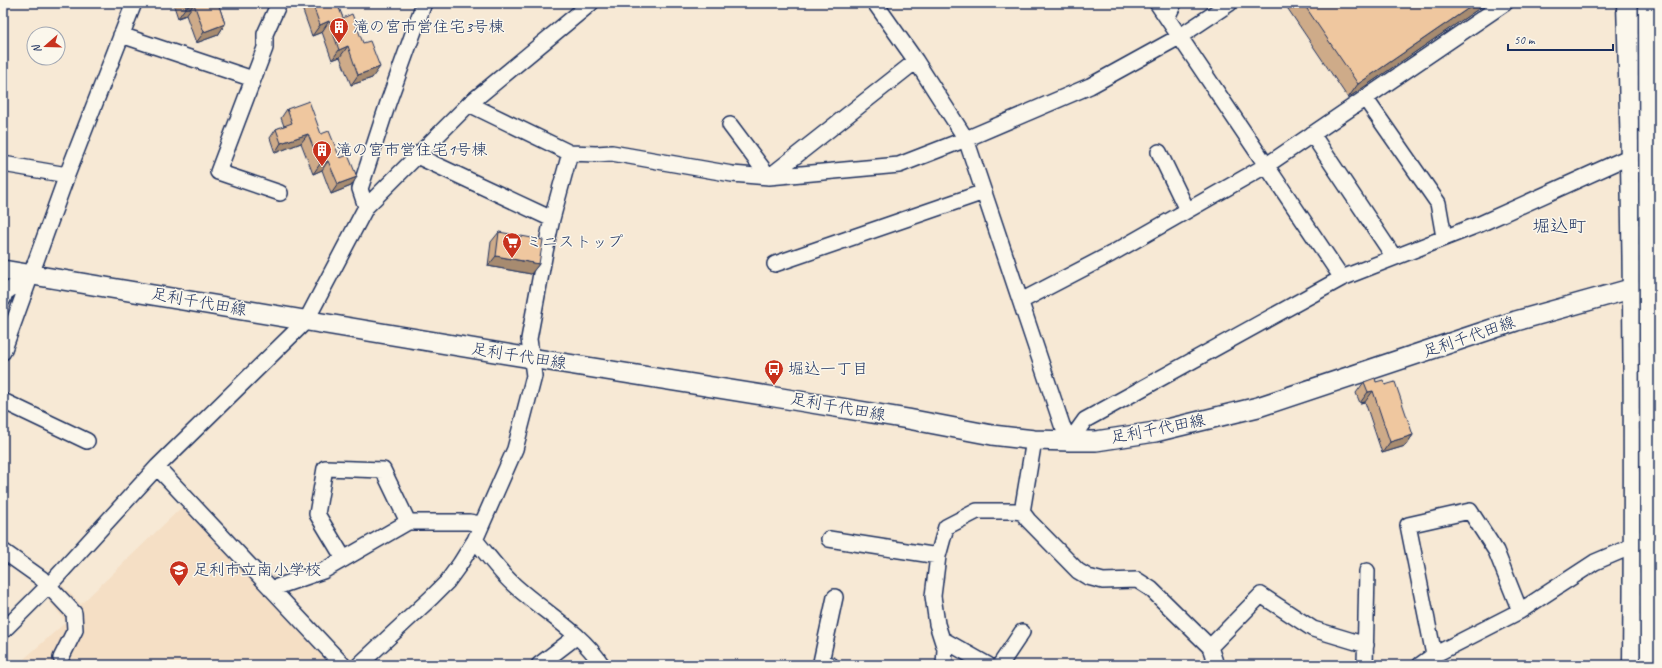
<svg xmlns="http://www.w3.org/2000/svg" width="1662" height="668" font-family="Caveat,'Klee One',sans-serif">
  <rect width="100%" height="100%" fill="#f7e9d5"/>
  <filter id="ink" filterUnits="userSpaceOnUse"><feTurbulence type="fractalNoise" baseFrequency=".025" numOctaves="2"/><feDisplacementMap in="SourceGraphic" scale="8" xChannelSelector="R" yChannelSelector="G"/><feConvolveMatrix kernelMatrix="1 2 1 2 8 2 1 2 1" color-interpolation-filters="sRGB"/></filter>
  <g filter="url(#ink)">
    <path fill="#f5dfc5" d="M184 505 333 665H17L66 622 47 598 61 584 81 604Z"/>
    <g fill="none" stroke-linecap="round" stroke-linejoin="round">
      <path stroke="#5788ac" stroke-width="4" d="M3 330V329"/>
      <defs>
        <path id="minor" d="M279 3 265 34V48L218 172 280 193
          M875 3 916 61 966 139 1062 425 1070 441 1085 420 1342 278 1480 224 1633 155
          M1157 3 1342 278
          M1167 18 1174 3
          M121 35 253 79
          M1365 98 1438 203 1444 237
          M469 104 570 153 596 154 612 153 732 174 769 177 899 165 966 139 1090 86 1179 37 1230 3
          M730 125 769 177 916 61
          M1312 134 1394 257
          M1159 152 1187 210
          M417 156 552 219
          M3 164 67 175
          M366 207 360 189 388 103 424 3
          M775 264 984 192
          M3 299 5 293 31 274
          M1021 301 1111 254 1267 165 1505 3
          M3 352 67 175 134 3
          M3 401 87 441
          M157 467 343 665
          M1022 512 1034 440
          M829 539 938 556
          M475 540C487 554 499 571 513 584 542 611 580 631 602 665
          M3 551 41 578 74 613 75 630 61 658
          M344 559 317 514 325 468 383 470 408 522
          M271 589 323 571 408 522H469L480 524
          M3 631 52 582 157 467 306 321 366 207 469 104 591 3
          M942 639 988 665
          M1210 647 1261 595 1313 629 1366 645
          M1434 655 1408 525 1470 511 1496 551 1520 611
          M359 665 432 597 447 582 460 564 475 540 515 449 534 376 529 339 545 252 552 219 570 153
          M539 665 577 636
          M831 665 821 662 835 597
          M944 665 945 649 937 624 933 596 938 556 946 527 977 511H1014L1022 512 1028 520 1078 571 1088 577 1103 581 1137 580 1151 589 1210 647 1216 665
          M1000 665 1022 632
          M1365 665 1367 571
          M1420 665 1434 655 1520 611 1595 562 1635 545"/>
        <path id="major" d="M3 270 531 358 775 397 908 419 992 435 1034 440 1070 441H1096L1155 432 1258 407 1516 321 1648 284"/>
        <path id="highway" d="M1628 3C1635 224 1636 444 1634 665"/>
      </defs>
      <use href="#minor" stroke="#1b2f5e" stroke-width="18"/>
      <use href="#major" stroke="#1b2f5e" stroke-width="22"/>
      <use href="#highway" stroke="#1b2f5e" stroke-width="25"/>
      <use href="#minor" stroke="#fbf7ec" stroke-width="15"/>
      <use href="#major" stroke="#fbf7ec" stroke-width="19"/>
      <use href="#highway" stroke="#fbf7ec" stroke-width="22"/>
      <defs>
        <path id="highway-bridge" d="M1650 3 1652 665"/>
      </defs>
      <use href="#highway-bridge" stroke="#1b2f5e" stroke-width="25" stroke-linecap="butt"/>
      <use href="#highway-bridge" stroke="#fbf7ec" stroke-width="22"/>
    </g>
    <path fill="#ceab89" stroke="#1b2f5e" d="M173 3H218L225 24 218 35 196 43 186 15 178 18Z
      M305 3H337L343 18 372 78 351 85 340 57 332 60 322 32 312 36 302 8Z
      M1284 3H1487L1348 98Z
      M287 109 321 134 351 186 331 194 322 170 313 174 301 143 275 153 270 138 276 129 284 126 281 118Z
      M499 232 539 264 531 274 488 266 491 242Z
      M1364 382H1376L1385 385 1413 435 1405 446 1382 453 1365 402 1360 403 1356 393Z"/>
    <path fill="#a78b6f" stroke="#1b2f5e" d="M1476 3H1487L1348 98 1358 84Z
      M194 4 186 15 178 18 186 7Z
      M329 21 322 32 312 36 320 25Z
      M225 24 218 35 196 43 204 32Z
      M348 46 340 57 332 60 339 50Z
      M380 67 372 78 351 85 358 75Z
      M308 134 301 143 275 153 281 143Z
      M328 161 322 170 313 174 320 164Z
      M357 177 351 186 331 194 338 184Z
      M496 256 539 264 531 274 488 266Z
      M1373 391 1365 402 1360 403 1368 392Z
      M1413 435 1405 446 1382 453 1390 442Z"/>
    <path fill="#efc79f" stroke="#1b2f5e" d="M184 3H218L225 24 204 32 194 4 186 7Z
      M312 3H337L343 18 352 14 363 43 370 41 380 67 358 75 348 46 339 50 329 21 320 25Z
      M1303 3H1476L1358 84Z
      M309 101 321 134 329 131 340 158 348 155 357 177 338 184 328 161 320 164 308 134 281 143 276 129 292 123 287 109Z
      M499 232 543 240 539 264 496 256Z
      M1375 378 1376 382 1383 380 1385 385 1395 382 1413 435 1390 442 1373 391 1368 392 1364 382Z"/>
  </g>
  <defs>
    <symbol id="building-pin" viewBox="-11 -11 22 30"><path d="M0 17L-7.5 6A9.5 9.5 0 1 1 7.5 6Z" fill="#c8321e" stroke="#fbf7ec"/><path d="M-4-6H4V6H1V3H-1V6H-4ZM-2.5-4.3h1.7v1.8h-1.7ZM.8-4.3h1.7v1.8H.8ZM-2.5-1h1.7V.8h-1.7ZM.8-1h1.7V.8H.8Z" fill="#fff"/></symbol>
    <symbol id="supermarket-pin" viewBox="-11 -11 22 30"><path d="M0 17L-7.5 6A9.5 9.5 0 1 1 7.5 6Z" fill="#c8321e" stroke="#fbf7ec"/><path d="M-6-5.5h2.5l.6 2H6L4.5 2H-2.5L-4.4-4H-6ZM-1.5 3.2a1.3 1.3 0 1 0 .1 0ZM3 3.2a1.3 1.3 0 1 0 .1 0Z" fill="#fff"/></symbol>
    <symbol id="bus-pin" viewBox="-11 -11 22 30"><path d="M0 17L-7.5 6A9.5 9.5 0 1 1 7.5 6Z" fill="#c8321e" stroke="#fbf7ec"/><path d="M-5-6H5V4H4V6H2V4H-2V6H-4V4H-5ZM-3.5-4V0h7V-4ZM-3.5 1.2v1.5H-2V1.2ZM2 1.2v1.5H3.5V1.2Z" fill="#fff"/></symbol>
    <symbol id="school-pin" viewBox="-11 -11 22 30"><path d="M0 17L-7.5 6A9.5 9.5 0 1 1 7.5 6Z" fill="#c8321e" stroke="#fbf7ec"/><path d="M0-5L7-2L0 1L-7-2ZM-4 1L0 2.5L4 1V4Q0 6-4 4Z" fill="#fff"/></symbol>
  </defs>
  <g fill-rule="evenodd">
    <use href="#building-pin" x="328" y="16" width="22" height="30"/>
    <use href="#building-pin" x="311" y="139" width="22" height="30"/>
    <use href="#supermarket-pin" x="501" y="231" width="22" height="30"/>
    <use href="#bus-pin" x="763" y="358" width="22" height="30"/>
    <use href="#school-pin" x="168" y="559" width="22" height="30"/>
  </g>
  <g text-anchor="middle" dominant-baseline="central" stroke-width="3" stroke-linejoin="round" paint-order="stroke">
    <g font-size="16" fill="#1b2f5e" stroke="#fbf7ec" text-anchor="start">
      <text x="353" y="27">滝の宮市営住宅3号棟</text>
      <text x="336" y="150">滝の宮市営住宅1号棟</text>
      <text x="526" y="242">ミニストップ</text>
      <text x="788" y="369">堀込一丁目</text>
      <text x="193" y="570">足利市立南小学校</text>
    </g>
    <g font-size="16" fill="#1b2f5e" stroke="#fbf7ec">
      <text transform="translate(199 302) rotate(10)">足利千代田線</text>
      <text transform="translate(1469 337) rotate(-19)">足利千代田線</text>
      <text transform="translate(519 356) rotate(9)">足利千代田線</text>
      <text transform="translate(838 407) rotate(10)">足利千代田線</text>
      <text transform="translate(1158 429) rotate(-11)">足利千代田線</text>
    </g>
    <g font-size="18" fill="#1b2f5e" stroke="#fbf7ec">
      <text x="1559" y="226">堀込町</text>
    </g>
  </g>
  <rect width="1662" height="668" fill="none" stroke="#fbf7ec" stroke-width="16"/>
  <rect x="8" y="8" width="1646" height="652" fill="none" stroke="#1b2f5e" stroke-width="1.5" filter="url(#ink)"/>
  <g transform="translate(46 46) rotate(250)"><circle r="19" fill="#fbf7ec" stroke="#a1a7b3"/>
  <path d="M0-3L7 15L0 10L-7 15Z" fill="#c8321e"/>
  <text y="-6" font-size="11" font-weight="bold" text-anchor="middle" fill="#1b2f5e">N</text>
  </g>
  <path d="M1508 44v6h105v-6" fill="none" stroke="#1b2f5e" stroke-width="2"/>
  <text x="1514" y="44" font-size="12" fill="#1b2f5e" stroke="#fbf7ec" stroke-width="3" paint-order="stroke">50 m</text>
</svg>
